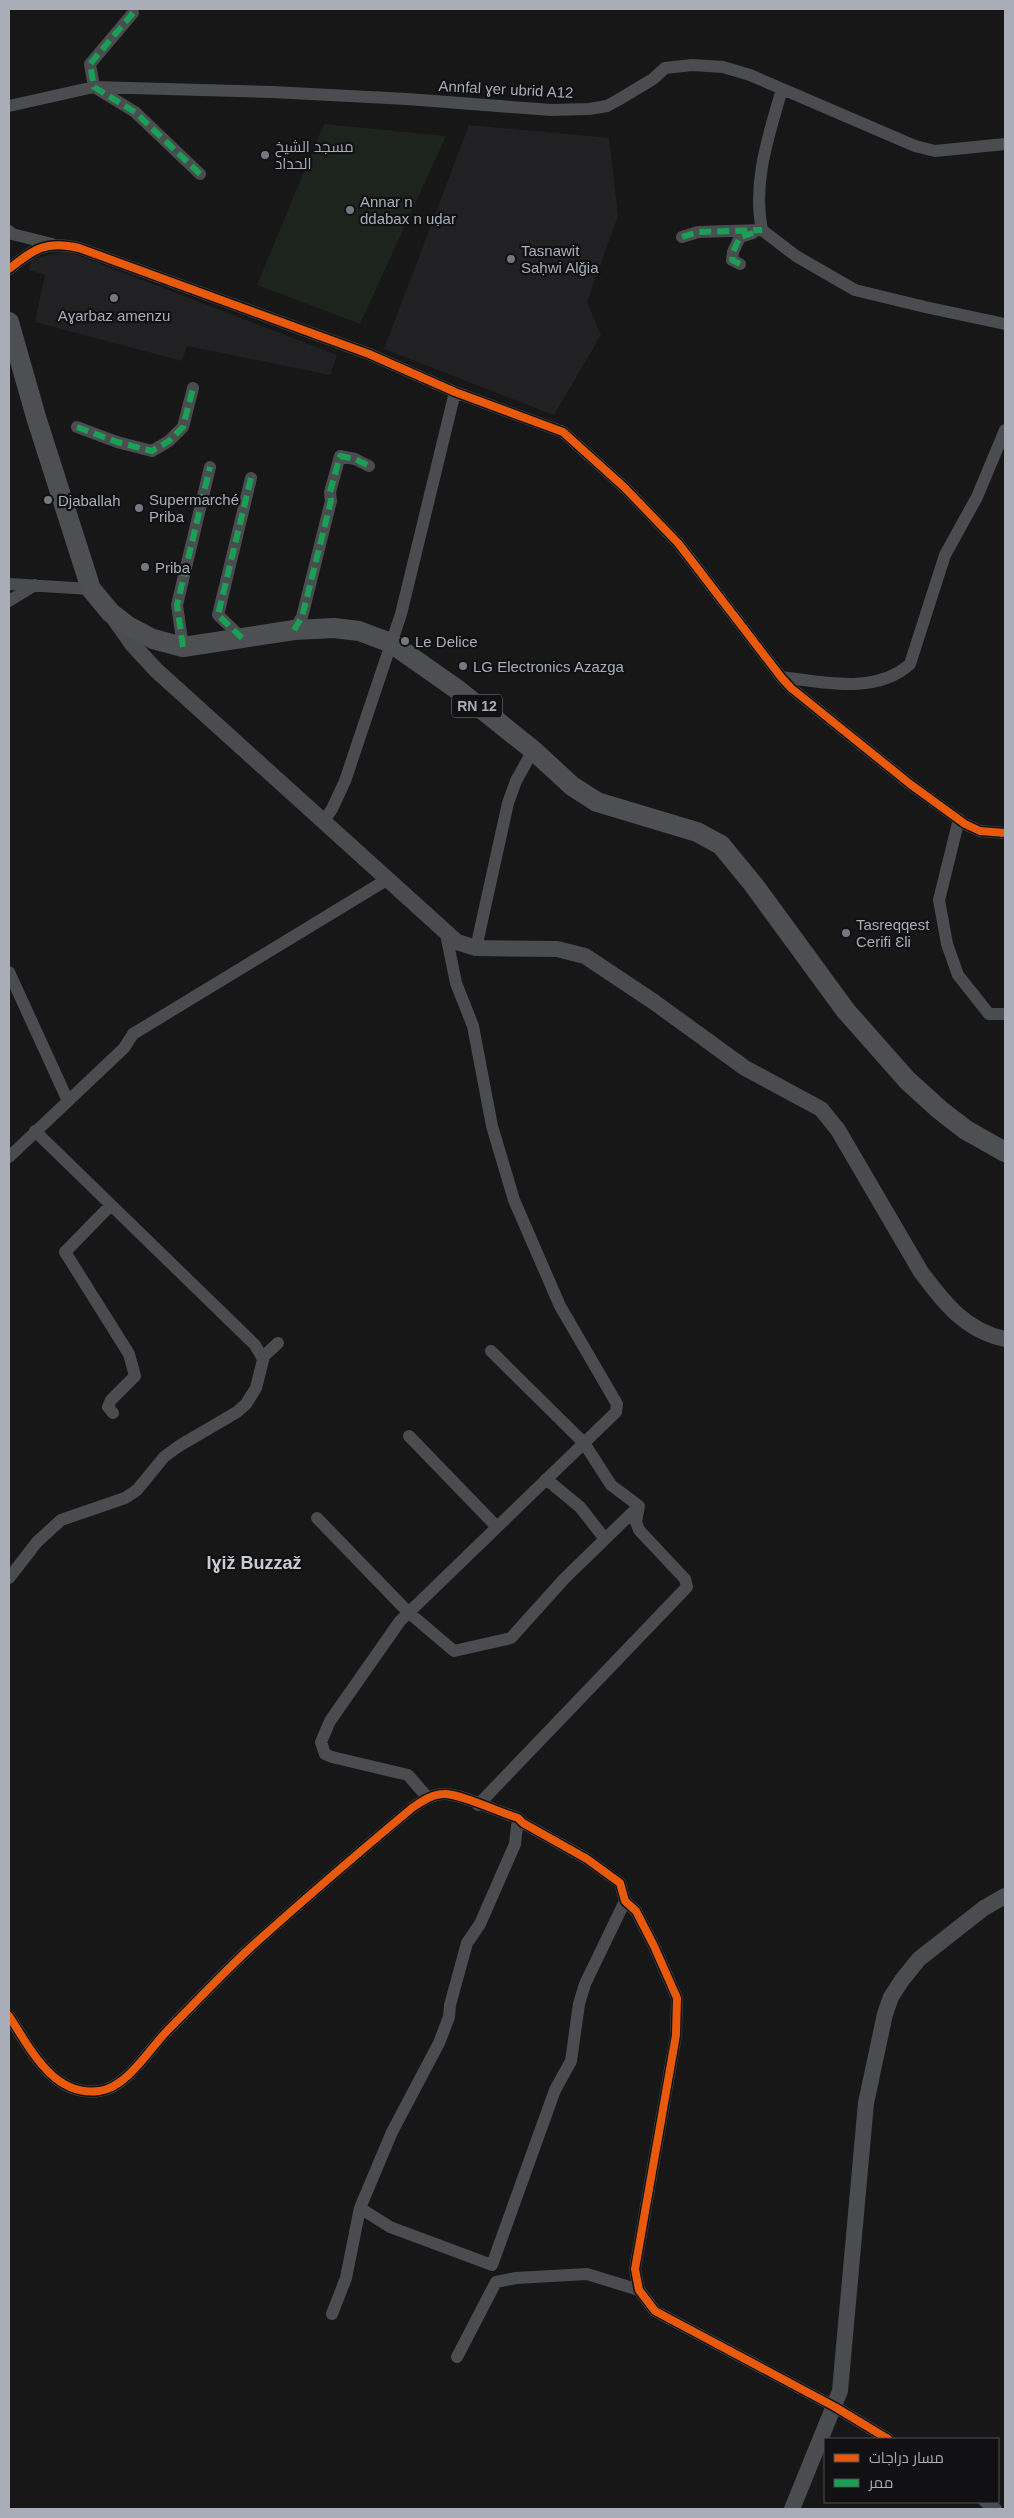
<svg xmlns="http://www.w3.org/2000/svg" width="1014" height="2518" font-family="Helvetica,Cairo,sans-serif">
  <rect width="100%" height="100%" fill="#171717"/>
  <path fill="#212123" d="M469 125 609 138 618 216 587 302 601 335 554 415 384 349Z
    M67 251 337 355 330 375 187 346 182 361 35 322 45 275 29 270 31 259Z"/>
  <path fill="#1d241e" d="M324 124 446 136 360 324 257 285Z"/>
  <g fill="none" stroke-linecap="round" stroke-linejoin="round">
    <path stroke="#4b4c50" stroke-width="12" d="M133 13 90 64 94 87 135 112 200 174
      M782 89C769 135 752 182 762 230L796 256 855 290 925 307 1005 324
      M9 106 94 87 272 92 407 99 551 110 589 109 607 106 618 100 653 79 665 68 692 65 723 67 750 75 915 146 935 151 1005 144
      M9 231 12 234 52 244
      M682 237 698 232 762 230
      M740 264 732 260 733 252 740 237 753 233
      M9 269C34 249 46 240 79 248L369 354 455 392 563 432 624 487 678 543 781 677 791 688 910 784 965 824 980 831 1005 833
      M77 427 117 442 152 451 169 441 183 427 193 388
      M9 584 91 589
      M9 601 35 585
      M294 630 302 617 331 501 330 492 340 456 355 459 369 466
      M242 638 218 615 251 478
      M183 647 177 605 210 467
      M781 677C822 682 876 695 910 664L945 555 977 497 1005 430
      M959 819 939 900 947 944 958 975 989 1014H1005
      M323 822 332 809 345 781 401 614 455 392
      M446 934 456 983 473 1026 492 1126 514 1200 560 1306 617 1404 616 1412 584 1443 611 1485 639 1506 636 1522 639 1530 685 1579 687 1587 478 1805
      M476 948 508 803 516 781 533 750
      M9 972 68 1101
      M35 1131 255 1345 263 1359
      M9 1157 124 1048 133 1034 388 879
      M110 1206 65 1252 129 1354 135 1376 111 1400 108 1407 113 1413
      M409 1436 496 1526
      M546 1479 580 1507 605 1539
      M317 1518 408 1612 454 1651 511 1638 564 1579 639 1506
      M9 1578 37 1542 61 1520 125 1498 137 1490 164 1457 179 1446 237 1412 246 1404 256 1388 264 1356 278 1343
      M428 1798 408 1775 332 1757 325 1754 321 1742 330 1721 400 1621 584 1443 491 1351
      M9 2016C30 2048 53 2097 99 2091 127 2088 150 2048 168 2030 195 2003 221 1975 249 1949 302 1901 357 1854 412 1808 421 1802 432 1794 444 1794 459 1793 501 1813 518 1818L523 1823 587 1859 620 1883 625 1901 636 1911 654 1946 677 1998 676 2035 635 2269 639 2290 655 2311 835 2407 888 2439
      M360 2208 390 2227 492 2265 555 2090 571 2061 579 2004 585 1984 625 1901
      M332 2314 346 2278 360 2208 392 2132 439 2043 449 2017 450 2005 467 1943 480 1924 515 1844 518 1818
      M457 2357 496 2282 516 2278 587 2274 639 2290
      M985 2502 996 2509"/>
    <path stroke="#4b4c50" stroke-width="16" d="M115 620 132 644 156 670 457 942 476 948 557 949 585 956 654 1002 745 1068 821 1109 838 1130 921 1272C944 1303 966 1331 1005 1339
      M792 2509 840 2391 866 2103 885 2014 891 1997 902 1980 919 1959 984 1908 1005 1896"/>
    <path stroke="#4d4f52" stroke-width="20" d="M9 322 36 417 91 589 111 613 128 626 153 639 183 647 294 630 334 628 359 631 391 643 458 690 533 750 572 786 597 802 697 832 721 845 753 884 846 1011 907 1080 940 1110 966 1130 1005 1152"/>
    <path stroke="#1a9f57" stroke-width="6" stroke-dasharray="12 6" stroke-linecap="butt" d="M133 13 90 64 94 87 135 112 200 174
      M682 237 698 232 762 230
      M740 264 732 260 733 252 740 237 753 233
      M77 427 117 442 152 451 169 441 183 427 193 388
      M294 630 302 617 331 501 330 492 340 456 355 459 369 466
      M242 638 218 615 251 478
      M183 647 177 605 210 467"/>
    <defs>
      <path id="cycleway" d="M9 269C34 249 46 240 79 248L369 354 455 392 563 432 624 487 678 543 781 677 791 688 910 784 965 824 980 831 1005 833
        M9 2016C30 2048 53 2097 99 2091 127 2088 150 2048 168 2030 195 2003 221 1975 249 1949 302 1901 357 1854 412 1808 421 1802 432 1794 444 1794 459 1793 501 1813 518 1818L523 1823 587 1859 620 1883 625 1901 636 1911 654 1946 677 1998 676 2035 635 2269 639 2290 655 2311 835 2407 888 2439"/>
    </defs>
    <use href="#cycleway" stroke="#111113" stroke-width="11"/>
    <use href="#cycleway" stroke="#e8590c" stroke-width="8"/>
  </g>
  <g fill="#757880" stroke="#111113" stroke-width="2">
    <circle cx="265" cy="155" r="5"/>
    <circle cx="350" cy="210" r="5"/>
    <circle cx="511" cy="259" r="5"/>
    <circle cx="114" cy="298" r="5"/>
    <circle cx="48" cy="500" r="5"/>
    <circle cx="139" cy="508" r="5"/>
    <circle cx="145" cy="567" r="5"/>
    <circle cx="405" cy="641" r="5"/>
    <circle cx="463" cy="666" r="5"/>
    <circle cx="846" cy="933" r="5"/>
  </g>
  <g text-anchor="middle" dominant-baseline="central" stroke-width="4.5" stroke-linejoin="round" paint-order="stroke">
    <rect fill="#111113" stroke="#7b7e86" stroke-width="1" x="452" y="694.5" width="50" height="23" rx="4"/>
    <g font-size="14" font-weight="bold" fill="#a8adb8">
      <text x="477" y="706">RN 12</text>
    </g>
    <g font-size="15" fill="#a8adb8" stroke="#111113">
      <text transform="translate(506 89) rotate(3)">Annfal ɣer ubrid A12</text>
    </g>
    <g font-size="15" fill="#a8adb8" stroke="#111113" text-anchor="start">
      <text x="275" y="146">مسجد الشيخ<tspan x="275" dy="17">الحداد</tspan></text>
      <text x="360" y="201">Annar n<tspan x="360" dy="17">ddabax n uḍar</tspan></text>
      <text x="521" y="250">Tasnawit<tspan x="521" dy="17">Saḥwi Alǧia</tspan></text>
      <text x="114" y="315" text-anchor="middle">Aɣarbaz amenzu</text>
      <text x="149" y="499">Supermarché<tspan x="149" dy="17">Priba</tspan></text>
      <text x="58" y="500">Djaballah</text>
      <text x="155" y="567">Priba</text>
      <text x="415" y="641">Le Delice</text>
      <text x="473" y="666">LG Electronics Azazga</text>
      <text x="856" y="924">Tasreqqest<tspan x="856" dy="17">Cerifi Ɛli</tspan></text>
    </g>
    <g font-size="18" font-weight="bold" fill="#c9ccd4" stroke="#111113">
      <text x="254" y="1563">Iɣiž Buzzaž</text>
    </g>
  </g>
  <rect width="1014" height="2518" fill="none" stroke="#a8adb8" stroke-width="20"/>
  <rect x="824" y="2438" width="175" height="65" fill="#111113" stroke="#4d4f55"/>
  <rect x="834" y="2454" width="25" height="8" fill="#e8590c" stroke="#4d4f55"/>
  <text x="869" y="2463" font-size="15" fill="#a8adb8">مسار دراجات</text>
  <rect x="834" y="2479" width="25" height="8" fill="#1a9f57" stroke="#4d4f55"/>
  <text x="869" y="2488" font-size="15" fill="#a8adb8">ممر</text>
</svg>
